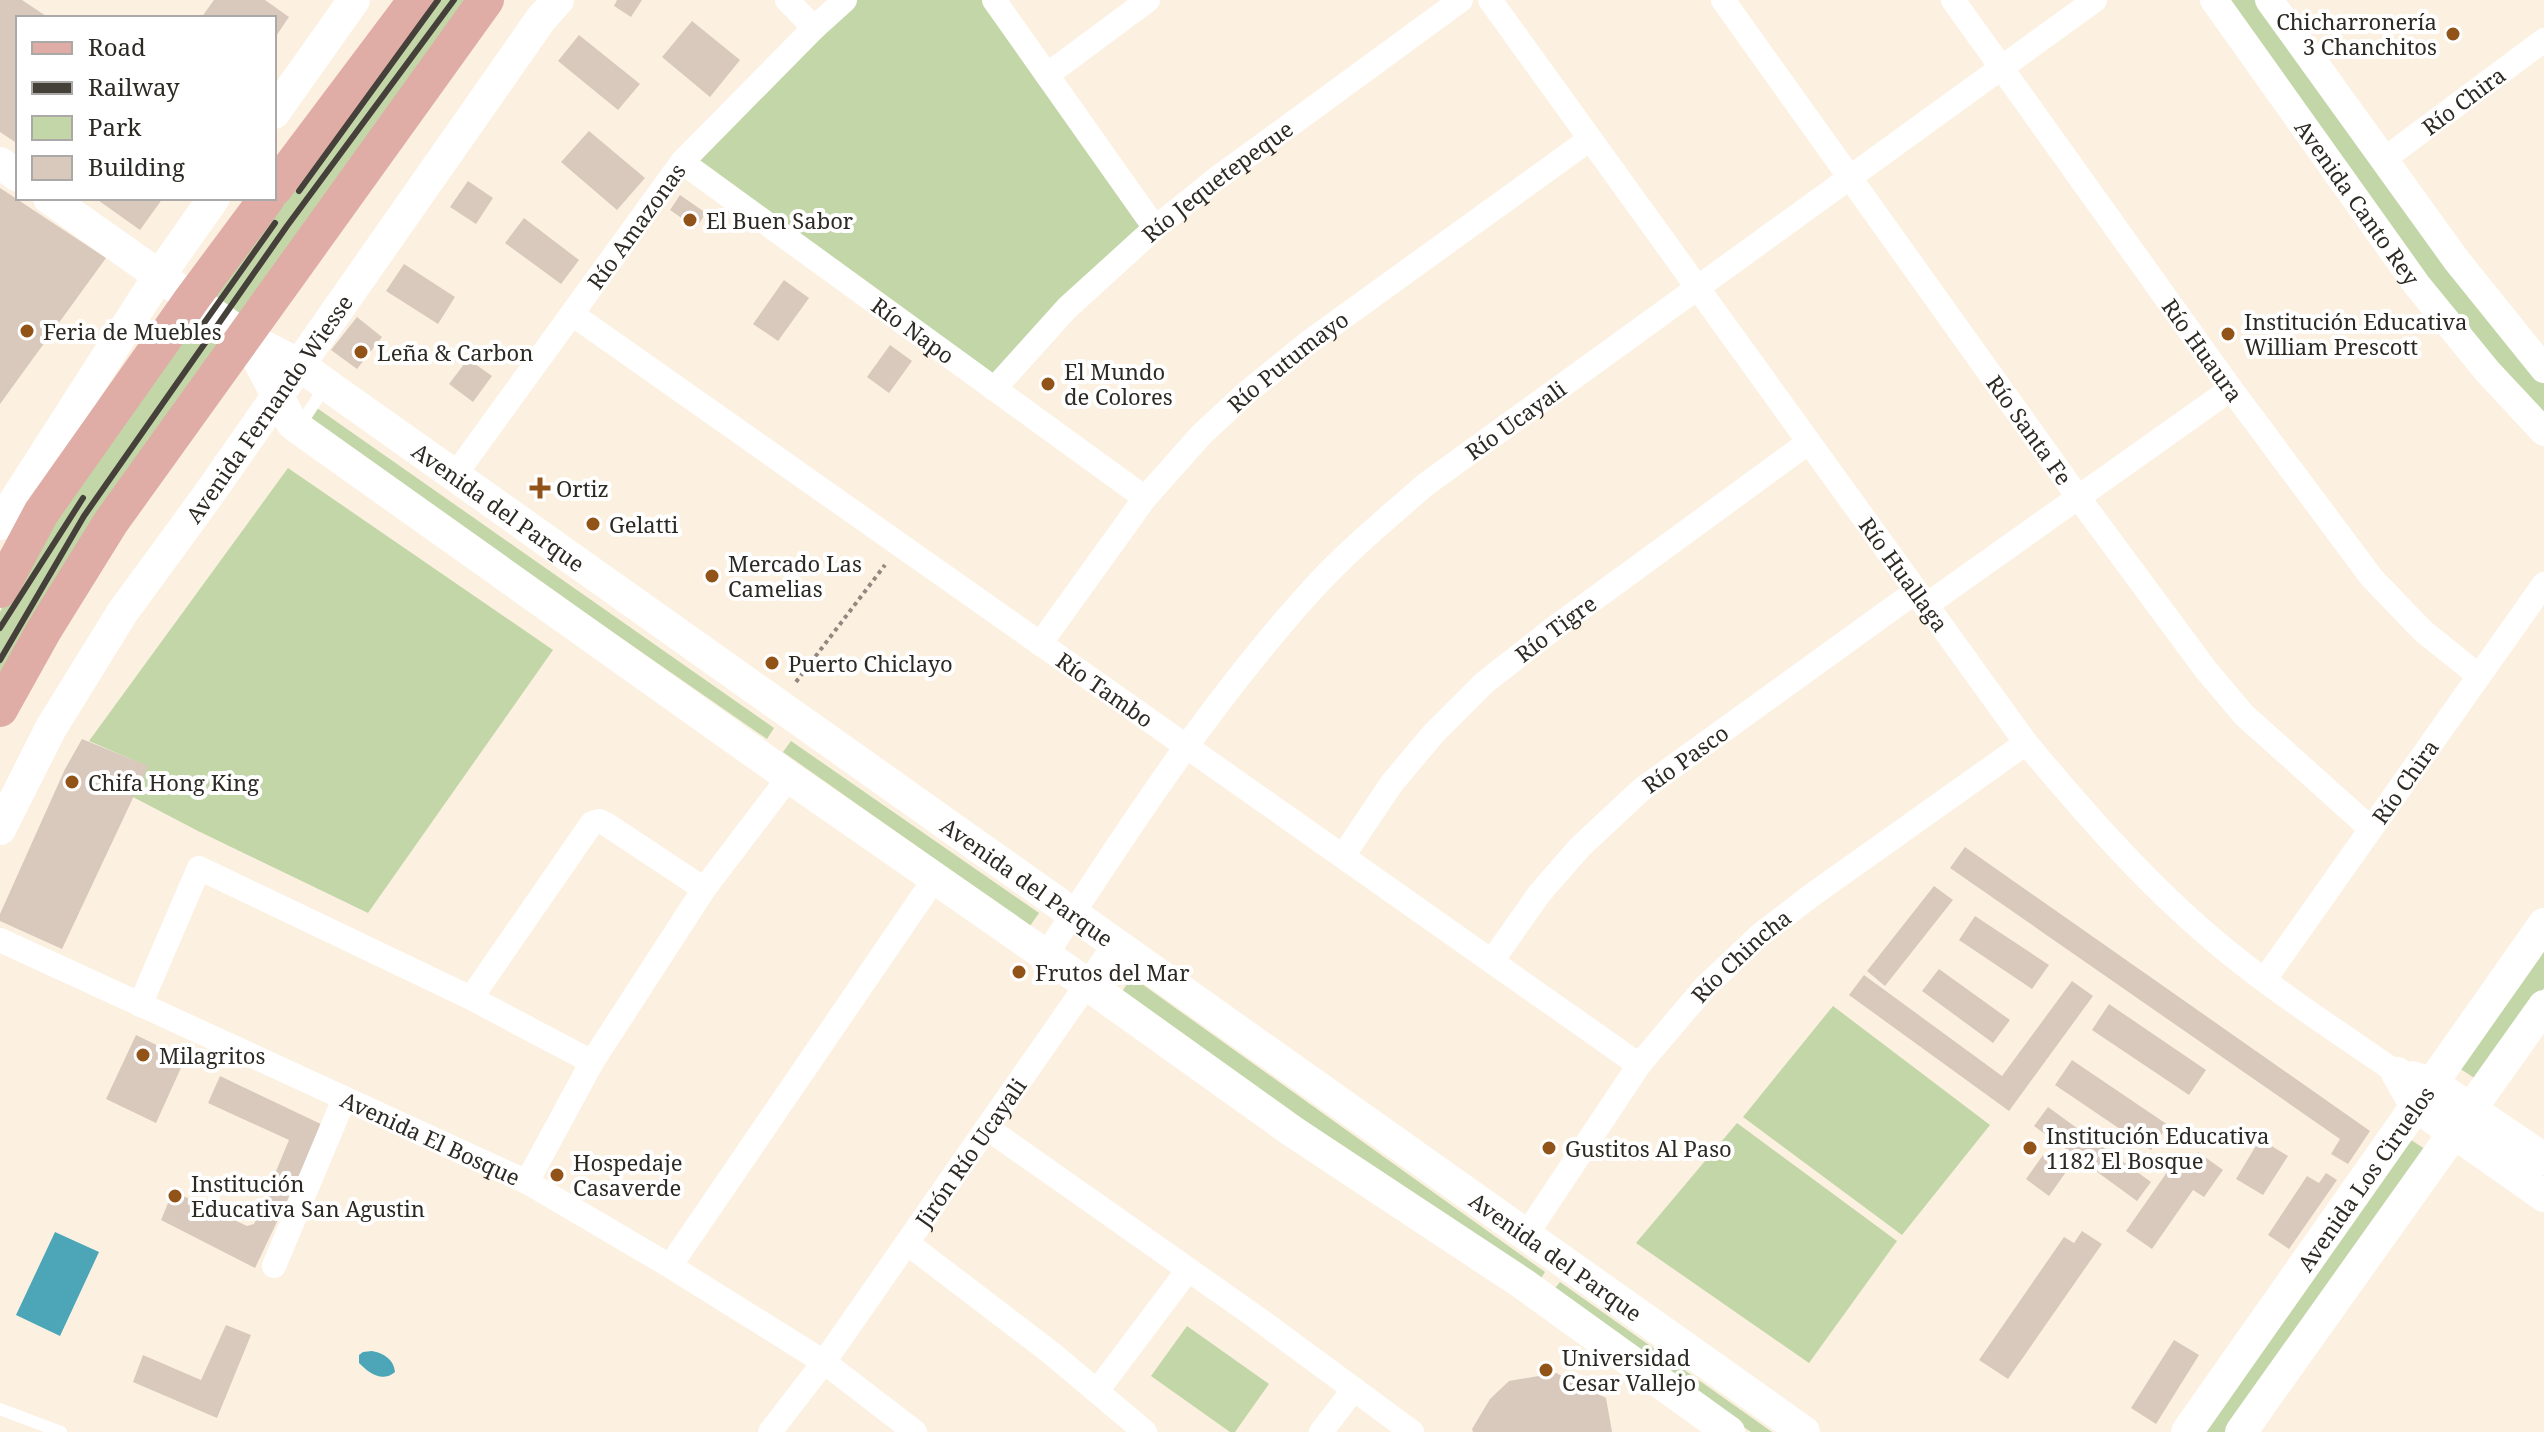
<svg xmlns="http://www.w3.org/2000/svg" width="2544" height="1432" font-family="'Noto Serif',serif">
  <rect width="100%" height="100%" fill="#fcf1e1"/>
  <path fill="#c2d6a7" d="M429 0H473L242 316 218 303 212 291Z
    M845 0H993L1155 228 994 389 682 162Z
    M2225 0H2256L2544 382V425L2468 339Z
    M201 315 228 334 0 688V612L25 562Z
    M317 408 774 728 767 739 308 421Z
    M288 468 553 650 368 913 198 831 133 797 147 766 89 741Z
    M791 741 1039 913 1030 926 783 752Z
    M2544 948V988L2479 1081 2459 1068Z
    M1132 977 1545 1272 1538 1283 1121 993Z
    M1833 1006 1990 1125 1902 1235 1743 1117Z
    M1737 1123 1897 1241 1809 1363 1636 1243Z
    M2411 1140 2428 1151 2231 1432H2203Z
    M1560 1282 1772 1432H1751L1551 1293Z
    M1187 1326 1269 1384 1235 1432H1230L1151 1376Z"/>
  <path fill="#4ca6b7" d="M55 1232 99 1252 60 1336 16 1315Z
    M372 1351C383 1353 394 1359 395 1372 382 1383 369 1373 359 1363V1355L363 1352Z"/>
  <path fill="#d9c8bc" d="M0 0H22L49 18H18V144L0 132Z
    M214 0H265L289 17 274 39V18H201Z
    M617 0H642L631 17 614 6Z
    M692 21 740 60 710 97 662 57Z
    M579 35 640 84 618 110 558 61Z
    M589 131 645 178 617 210 561 162Z
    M468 181 493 198 476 224 450 207Z
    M0 188 106 258 0 404Z
    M680 195 706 213 696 228 670 210Z
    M95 198H163L140 230Z
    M524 218 579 260 561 284 505 243Z
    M404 264 455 297 438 324 386 291Z
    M784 280 809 298 778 341 753 324Z
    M357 317 382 337 357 369 331 350Z
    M890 345 912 361 889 393 867 377Z
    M468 359 492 376 473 402 449 384Z
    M82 739 148 766 62 949 0 921V914L65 769Z
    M1965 847 2370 1131 2348 1164 2331 1154 2340 1139 1950 868Z
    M1934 886 1953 900 1885 986 1867 971Z
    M1975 916 2049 965 2032 989 1959 940Z
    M1939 969 2010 1020 1993 1043 1922 991Z
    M1864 975 2002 1076 2072 981 2093 996 2009 1111 1849 995Z
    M2109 1004 2206 1070 2189 1095 2092 1030Z
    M136 1035 185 1059 156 1123 106 1099Z
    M2072 1060 2168 1125 2151 1150 2055 1085Z
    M220 1076 323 1125 255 1268 161 1220 173 1191 247 1226 254 1224 289 1140 208 1103Z
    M2048 1107 2151 1182 2137 1201 2034 1126Z
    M2260 1139 2288 1156 2263 1195 2236 1179Z
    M2198 1152 2223 1170 2204 1197 2193 1190 2152 1249 2126 1231 2172 1165 2183 1173Z
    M2043 1155 2066 1172 2049 1196 2026 1179Z
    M2326 1173 2337 1180 2289 1249 2268 1235 2307 1176 2319 1183Z
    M2082 1231 2102 1244 2008 1379 1979 1360 2064 1237 2074 1243Z
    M226 1325 251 1335 217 1418 133 1382 143 1355 201 1380Z
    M2174 1340 2199 1355 2156 1424 2131 1408Z
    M1556 1373 1606 1398 1612 1432H1473L1472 1429 1490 1399 1509 1381Z"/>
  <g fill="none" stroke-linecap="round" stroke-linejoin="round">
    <path stroke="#91897f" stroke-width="4" stroke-dasharray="4 4" stroke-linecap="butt" d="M796 682 885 565"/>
    <path stroke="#fff" stroke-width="12" d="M300 425 325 387
      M0 1409 61 1432"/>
    <g stroke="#fff" stroke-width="24">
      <path d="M787 0 814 28"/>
      <path d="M994 0 1155 228"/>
      <path id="s1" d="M1490 0 2026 743C2083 811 2142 879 2210 937 2268 987 2334 1029 2397 1073"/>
      <path id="s2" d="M1723 0 2078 497 2206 670 2244 715 2371 829"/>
      <path id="s3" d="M1953 0 2231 389 2372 578 2423 631 2479 676"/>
      <path d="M1047 75 1148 0"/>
      <path id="s4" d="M2383 160 2544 40"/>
      <path id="s5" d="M682 162 1145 498"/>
      <path id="s6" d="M572 314 1639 1065"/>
      <path id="s7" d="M994 389 1067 308 1155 228 1216 179 1461 0"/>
      <path id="s8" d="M455 475 682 162 814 28 845 0"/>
      <path d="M1925 606 2231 389"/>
      <path id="s9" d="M1040 644 1145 498 1201 435 1245 394 1309 342 1590 139"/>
      <path id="s10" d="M1343 856 1392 783 1434 733 1484 683 1553 629 1809 442"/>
      <path id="s11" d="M0 940 527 1182 670 1266 824 1362 915 1432"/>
      <path id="s12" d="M1046 955C1127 830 1210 703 1310 592 1345 553 1386 519 1425 485L2095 0"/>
      <path id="s13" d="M1492 961 1539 894 1580 847 1641 790 1915 592"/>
      <path id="s14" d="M2265 979 2544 584"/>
      <path d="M471 998 592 823 599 821 606 824 704 889"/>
      <path d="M140 1005 199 868 471 998 592 1062"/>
      <path d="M987 1128 1253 1315 1412 1432"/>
      <path d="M527 1182 592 1062 704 889 789 777"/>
      <path id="s15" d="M1526 1235 1639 1065 1705 987 1760 935 1812 895 2026 743"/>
      <path d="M907 1243 1050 1352 1145 1432"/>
      <path d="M274 1266 344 1099"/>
      <path d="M670 1266 935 878"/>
      <path d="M1097 1391 1188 1270"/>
      <path id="s16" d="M770 1432 824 1362 1115 944"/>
      <path d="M1321 1432 1354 1389"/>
    </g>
    <g stroke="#fff" stroke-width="28">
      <path id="s17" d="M2214 0 2417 285 2488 372 2544 432"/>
      <path d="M2269 0 2457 261 2544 369"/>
    </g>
    <g stroke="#fff" stroke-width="32">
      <path d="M274 113 354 0"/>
      <path d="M0 163 18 176"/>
      <path id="s18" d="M49 198 246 337 298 364 327 385 1804 1432"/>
      <path d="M246 337 292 423 298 428 789 777 1074 975 1292 1131 1522 1283 1729 1432"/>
      <path d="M0 524 159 276 214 198"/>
      <path id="s19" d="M0 829 51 728 122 613 206 498 541 19 558 0"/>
      <path d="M2397 1073 2416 1106 2544 1196"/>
      <path d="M2412 1077 2432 1083 2544 1159"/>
      <path id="s20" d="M2187 1432 2544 924"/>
      <path d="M2241 1432 2544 1006"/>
    </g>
    <path stroke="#dfaca6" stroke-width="36" d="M274 189 416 0
      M0 590 41 513 192 299 267 198
      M0 709 44 630 111 522 486 0"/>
    <path stroke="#454039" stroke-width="6" d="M299 191 438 0
      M192 340 275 223
      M0 628 83 498
      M0 660 84 516 287 226 454 0"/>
  </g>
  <g fill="#915317" stroke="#fff" stroke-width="3">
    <circle cx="2453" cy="34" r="8"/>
    <circle cx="690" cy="220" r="8"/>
    <circle cx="27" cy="331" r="8"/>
    <circle cx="2228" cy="334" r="8"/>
    <circle cx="361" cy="352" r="8"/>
    <circle cx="1048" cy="384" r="8"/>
    <path d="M536 476h8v8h8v8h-8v8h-8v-8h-8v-8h8z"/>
    <circle cx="593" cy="524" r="8"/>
    <circle cx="712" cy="576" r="8"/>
    <circle cx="772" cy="663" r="8"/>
    <circle cx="72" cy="782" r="8"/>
    <circle cx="1019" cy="972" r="8"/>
    <circle cx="143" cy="1055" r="8"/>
    <circle cx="1549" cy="1148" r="8"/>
    <circle cx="2030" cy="1148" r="8"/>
    <circle cx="557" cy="1175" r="8"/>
    <circle cx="175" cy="1196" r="8"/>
    <circle cx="1546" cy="1370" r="8"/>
  </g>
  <g text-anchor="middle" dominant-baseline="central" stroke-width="8" stroke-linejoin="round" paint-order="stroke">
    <g font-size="22" fill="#2d2923" stroke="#fff" text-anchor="start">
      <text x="2437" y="21" text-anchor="end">Chicharronería<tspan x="2437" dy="25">3 Chanchitos</tspan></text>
      <text x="706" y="220">El Buen Sabor</text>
      <text x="2244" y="321">Institución Educativa<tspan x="2244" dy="25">William Prescott</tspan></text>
      <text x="43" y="331">Feria de Muebles</text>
      <text x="377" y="352">Leña &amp; Carbon</text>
      <text x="1064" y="371">El Mundo<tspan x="1064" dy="25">de Colores</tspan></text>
      <text x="556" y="488">Ortiz</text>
      <text x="609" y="524">Gelatti</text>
      <text x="728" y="563">Mercado Las<tspan x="728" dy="25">Camelias</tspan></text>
      <text x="788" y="663">Puerto Chiclayo</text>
      <text x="88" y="782">Chifa Hong King</text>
      <text x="1035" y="972">Frutos del Mar</text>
      <text x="159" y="1055">Milagritos</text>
      <text x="2046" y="1135">Institución Educativa<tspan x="2046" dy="25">1182 El Bosque</tspan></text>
      <text x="1565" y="1148">Gustitos Al Paso</text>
      <text x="573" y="1162">Hospedaje<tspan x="573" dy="25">Casaverde</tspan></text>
      <text x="191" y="1183">Institución<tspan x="191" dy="25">Educativa San Agustin</tspan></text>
      <text x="1562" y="1357">Universidad<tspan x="1562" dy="25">Cesar Vallejo</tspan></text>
    </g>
    <g font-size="22" fill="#2d2923" stroke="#fff">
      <text stroke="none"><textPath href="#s4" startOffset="100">Río Chira</textPath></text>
      <text stroke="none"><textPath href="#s7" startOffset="306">Río Jequetepeque</textPath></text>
      <text stroke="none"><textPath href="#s17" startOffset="248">Avenida Canto Rey</textPath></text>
      <text stroke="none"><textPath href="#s8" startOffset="308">Río Amazonas</textPath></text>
      <text stroke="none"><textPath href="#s5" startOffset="286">Río Napo</textPath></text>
      <text stroke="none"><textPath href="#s3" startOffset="430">Río Huaura</textPath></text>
      <text stroke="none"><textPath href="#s9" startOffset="378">Río Putumayo</textPath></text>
      <text stroke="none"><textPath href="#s19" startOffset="500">Avenida Fernando Wiesse</textPath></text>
      <text stroke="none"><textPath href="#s12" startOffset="718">Río Ucayali</textPath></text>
      <text stroke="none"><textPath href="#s2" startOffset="528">Río Santa Fe</textPath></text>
      <text stroke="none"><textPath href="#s18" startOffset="546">Avenida del Parque</textPath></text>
      <text stroke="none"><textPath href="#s1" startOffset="708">Río Huallaga</textPath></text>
      <text stroke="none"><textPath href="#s10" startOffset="314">Río Tigre</textPath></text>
      <text stroke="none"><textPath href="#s6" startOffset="652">Río Tambo</textPath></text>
      <text stroke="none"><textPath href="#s13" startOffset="282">Río Pasco</textPath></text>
      <text stroke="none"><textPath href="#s14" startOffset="242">Río Chira</textPath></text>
      <text stroke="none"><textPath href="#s18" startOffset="1194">Avenida del Parque</textPath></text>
      <text stroke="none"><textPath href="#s15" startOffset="354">Río Chincha</textPath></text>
      <text stroke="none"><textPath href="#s11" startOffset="474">Avenida El Bosque</textPath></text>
      <text stroke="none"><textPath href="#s16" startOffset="344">Jirón Río Ucayali</textPath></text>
      <text stroke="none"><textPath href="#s20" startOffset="310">Avenida Los Ciruelos</textPath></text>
      <text stroke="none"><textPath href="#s18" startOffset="1842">Avenida del Parque</textPath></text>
    </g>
  </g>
  <rect x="16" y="16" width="260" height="184" fill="#ffffff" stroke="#aba9a7" stroke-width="2"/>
  <rect x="32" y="42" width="40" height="12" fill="#dfaca6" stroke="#aba9a7" stroke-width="2"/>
  <text x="88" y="56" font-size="24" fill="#2d2923">Road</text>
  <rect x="32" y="82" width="40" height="12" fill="#454039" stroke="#aba9a7" stroke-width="2"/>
  <text x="88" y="96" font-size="24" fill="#2d2923">Railway</text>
  <rect x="32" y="116" width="40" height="24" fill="#c2d6a7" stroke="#aba9a7" stroke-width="2"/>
  <text x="88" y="136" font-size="24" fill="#2d2923">Park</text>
  <rect x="32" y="156" width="40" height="24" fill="#d9c8bc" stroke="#aba9a7" stroke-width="2"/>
  <text x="88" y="176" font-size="24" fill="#2d2923">Building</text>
</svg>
